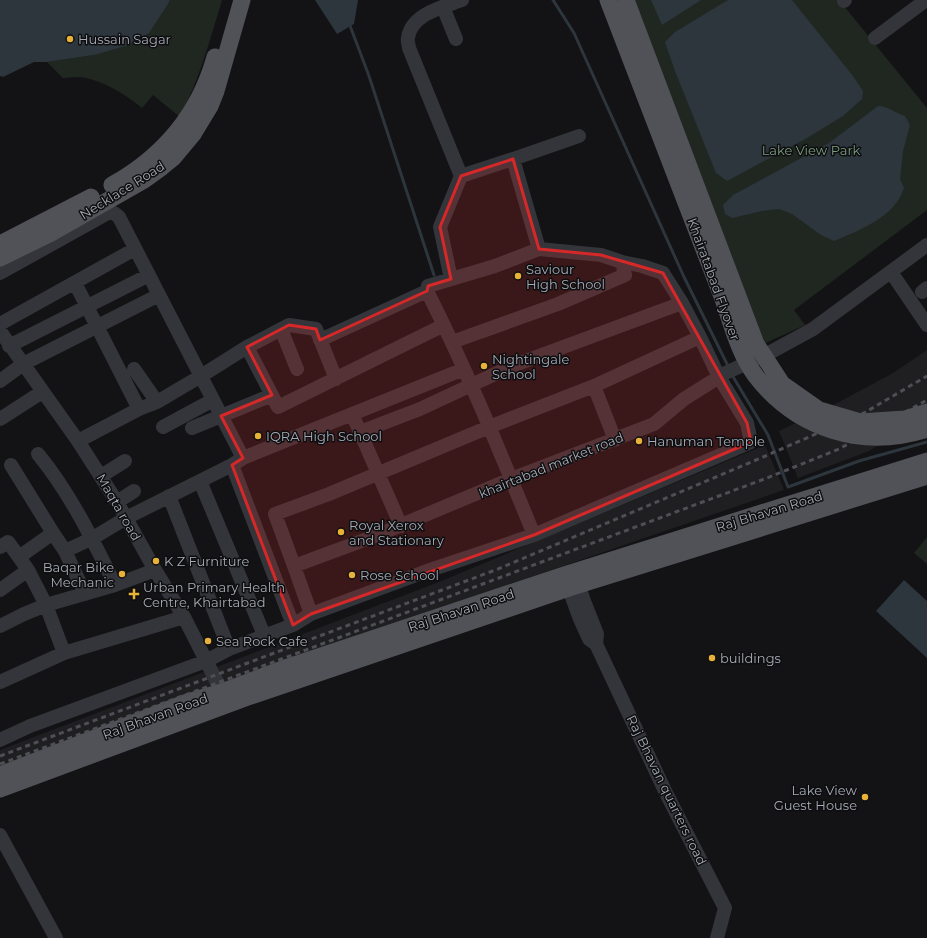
<svg xmlns="http://www.w3.org/2000/svg" width="927" height="938" font-family="Montserrat,sans-serif">
  <rect width="100%" height="100%" fill="#131315"/>
  <path fill="#1f1f22" d="M927 350V414L869 451 798 478 779 431 839 402 893 373Z
    M765 445 784 490 214 686 0 767V750L444 580Z"/>
  <path fill="#202721" d="M170 0H222C210 40 199 80 180 117L153 95 142 108C127 95 99 78 78 77 73 77 68 78 63 78L47 62 94 55 168 4Z
    M633 0H839L927 108V210L794 310 805 325 763 344Z
    M927 537V564L914 553Z"/>
  <path fill="#2d353d" d="M0 0H170L168 4 149 33 129 45 94 55 47 62H34L3 77 0 76Z
    M315 0H358L354 24 337 34Z
    M651 0H701L662 25Z
    M728 0H792L853 76 863 91 862 99 843 116 807 138 727 181 716 173 675 71 665 42 675 32Z
    M878 106C888 106 895 113 905 116L910 125 903 151 900 179 904 188C895 217 860 230 834 241L821 235 792 214 779 209 762 211 732 218 725 214 723 205 733 195 829 143Z
    M904 580 927 601V658L876 611Z"/>
  <g fill="none" stroke-linecap="round" stroke-linejoin="round">
    <path stroke="#2d353d" stroke-width="3" d="M553 0 574 33 684 277 729 368
      M349 23 369 76 434 275
      M732 375 768 435 788 487 859 461 927 442"/>
    <path stroke="#34353a" stroke-width="14" d="M844 1 845 0
      M443 7 456 39
      M875 38 926 0
      M461 176 409 48C409 45 407 41 408 38 411 14 443 7 462 0
      M539 249 513 159 579 136
      M891 272 927 325
      M0 273 108 213H114L119 217 243 458
      M451 279 440 227 461 176 513 159
      M75 283 139 409
      M427 291 428 286 495 266 539 249 601 255 622 262 642 266 663 273 682 303
      M427 291C467 370 500 452 534 535
      M922 292 927 288
      M0 324 135 249
      M281 329 297 369
      M0 331 78 441 117 502 155 570 184 617 222 692
      M320 340 427 291
      M452 342 558 304 625 275 622 262
      M9 346 149 275
      M134 369 157 402
      M336 379 316 329 289 325 247 347 278 407 444 325
      M0 381 23 364 159 295
      M594 386 615 440
      M352 414 360 432 420 409 512 366 682 303 700 337
      M0 419 42 392
      M163 427 213 400
      M192 428 272 395
      M360 432 401 526
      M78 441 139 409 157 402 201 376 247 347
      M38 454C70 493 93 540 115 585
      M11 465 53 533
      M232 465 293 625
      M101 476 125 461
      M200 481 264 635
      M169 496 229 649
      M117 502 134 491
      M0 547 8 542 19 557
      M65 551 93 538 126 518 232 465 243 458 464 369
      M294 566 311 614
      M28 570 46 605 64 653
      M575 575 584 601 597 634 596 644
      M565 578 580 619 589 639 596 644 666 793 725 908 717 938
      M0 590 28 570 19 557 53 533 65 551 85 594
      M0 626 24 614 46 605 115 585 155 570
      M0 682 64 653 184 617
      M0 740 30 726 206 661 229 649 293 625 311 614 427 571 534 535 751 442 747 423 719 377 700 337 594 386 489 427 329 494 275 514 294 566 375 536 511 479 654 424 684 399 719 377 721 375 769 353 813 329 927 245
      M0 835 56 938"/>
    <path stroke="#515258" stroke-width="17" d="M112 185C164 156 199 114 215 57
      M0 244 91 197
      M0 258 51 233 144 180 162 167 173 158 193 134 210 106 216 91 242 0
      M0 775 185 703 222 692 288 667 564 575 927 461
      M0 789 245 698 569 588 927 476"/>
    <path stroke="#4e4f54" stroke-width="3" stroke-dasharray="5 4" stroke-linecap="butt" d="M0 756 498 569 763 457 864 413 927 376
      M0 764 767 478 839 449 927 400"/>
    <path stroke="#515258" stroke-width="17" d="M608 0 723 299C732 325 739 353 755 375 796 429 862 450 927 429
      M626 0 756 344 782 384 819 410 860 422 905 419 927 412"/>
  </g>
  <path fill="#d62828" fill-opacity="0.2" stroke="#d62828" stroke-width="3" stroke-linejoin="round" d="M513 159 539 249 601 255 663 273 747 423 751 442 534 535 311 614 293 625 232 465 243 458 221 416 272 395 247 347 289 325 316 329 320 340 427 291 428 286 451 279 440 227 461 176Z"/>
  <g fill="#e8b138" stroke="#0e0e10" stroke-width="1.5">
    <circle cx="70" cy="39" r="4"/>
    <circle cx="518" cy="276" r="4"/>
    <circle cx="484" cy="366" r="4"/>
    <circle cx="258" cy="436" r="4"/>
    <circle cx="639" cy="441" r="4"/>
    <circle cx="341" cy="532" r="4"/>
    <circle cx="156" cy="561" r="4"/>
    <circle cx="122" cy="574" r="4"/>
    <circle cx="352" cy="575" r="4"/>
    <path d="M132 588h4v4h4v4h-4v4h-4v-4h-4v-4h4z"/>
    <circle cx="208" cy="641" r="4"/>
    <circle cx="712" cy="658" r="4"/>
    <circle cx="865" cy="797" r="4"/>
  </g>
  <g text-anchor="middle" dominant-baseline="central" stroke-width="3" stroke-linejoin="round" paint-order="stroke">
    <g font-size="13" fill="#a5aab4" stroke="#0e0e10" text-anchor="start">
      <text x="78" y="39">Hussain Sagar</text>
      <text x="526" y="269">Saviour<tspan x="526" dy="15">High School</tspan></text>
      <text x="492" y="359">Nightingale<tspan x="492" dy="15">School</tspan></text>
      <text x="266" y="436">IQRA High School</text>
      <text x="647" y="441">Hanuman Temple</text>
      <text x="349" y="525">Royal Xerox<tspan x="349" dy="15">and Stationary</tspan></text>
      <text x="164" y="561">K Z Furniture</text>
      <text x="114" y="567" text-anchor="end">Baqar Bike<tspan x="114" dy="15">Mechanic</tspan></text>
      <text x="360" y="575">Rose School</text>
      <text x="143" y="587">Urban Primary Health<tspan x="143" dy="15">Centre, Khairtabad</tspan></text>
      <text x="216" y="641">Sea Rock Cafe</text>
      <text x="720" y="658">buildings</text>
      <text x="857" y="790" text-anchor="end">Lake View<tspan x="857" dy="15">Guest House</tspan></text>
    </g>
    <g font-size="13" fill="#7d9f80" stroke="#0e0e10">
      <text x="811" y="150">Lake View Park</text>
    </g>
    <g font-size="13" fill="#a5aab4" stroke="#0e0e10">
      <text transform="translate(122 190) rotate(-32)">Necklace Road</text>
      <text transform="translate(714 279) rotate(70)">Khairatabad Flyover</text>
      <text transform="translate(551 465) rotate(-22)">khairtabad market road</text>
      <text transform="translate(119 507) rotate(60)">Maqta road</text>
      <text transform="translate(769 511) rotate(-17)">Raj Bhavan Road</text>
      <text transform="translate(461 610) rotate(-18)">Raj Bhavan Road</text>
      <text transform="translate(155 716) rotate(-20)">Raj Bhavan Road</text>
      <text transform="translate(667 790) rotate(64)">Raj Bhavan quarters road</text>
    </g>
  </g>
</svg>
